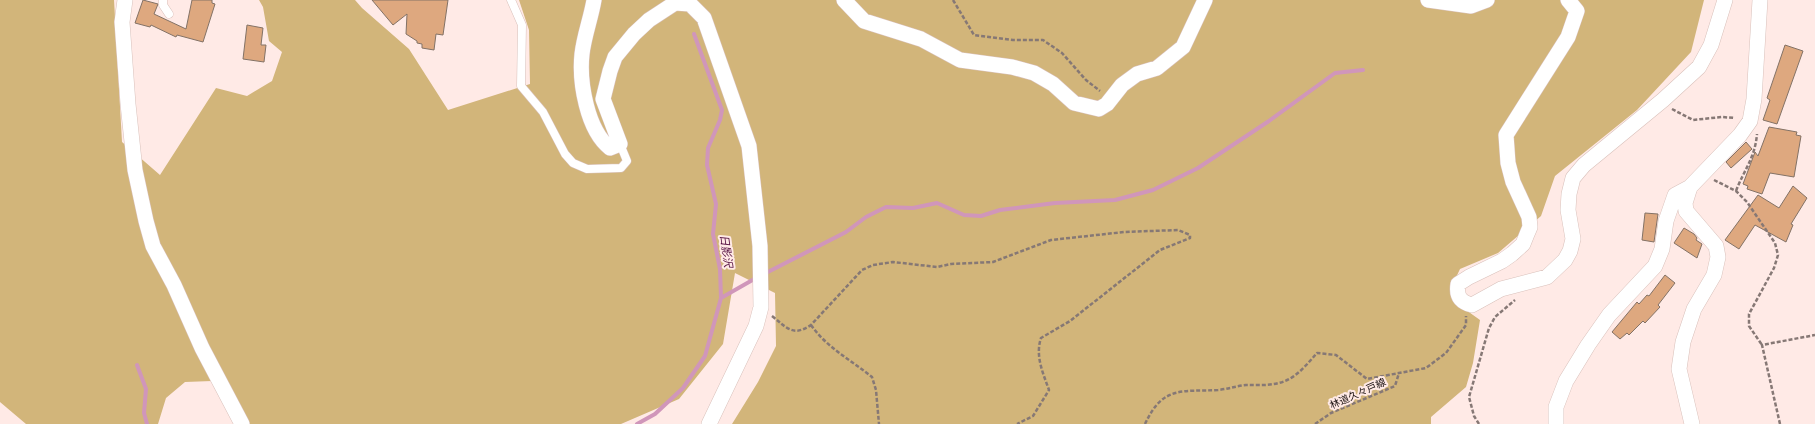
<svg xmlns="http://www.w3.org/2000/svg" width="1815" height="424" font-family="'Fira Sans Condensed','Noto Sans JP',sans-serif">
  <rect width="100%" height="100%" fill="#ffeae6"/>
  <path fill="#d2b57a" d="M0 0H114L122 142 160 175 216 88 247 96 272 81 282 52 269 41 263 7 259 0H355L362 8 409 49 448 110 530 84 529 30 519 0H1704L1691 52 1637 110 1555 176 1541 216 1498 253 1460 269 1451 288 1459 305 1480 320 1473 363 1466 387 1431 417V424H732L758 382 776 346 775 293 735 273 723 344 679 399 621 424H250L212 381 185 382 166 398 158 424H26L0 402Z"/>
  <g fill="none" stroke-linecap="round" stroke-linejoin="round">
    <path stroke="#d096ba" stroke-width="4" d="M764 274 846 232 866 217 886 207 913 208 937 203 964 215 981 216 1000 210 1055 203 1115 200 1153 190 1198 168 1269 121 1335 73 1363 70
      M721 298 756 278
      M137 365 146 389 144 413 147 424
      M637 424 655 414 683 388 705 356 721 298 720 269 713 234 716 204 707 165 708 148 720 120 722 110 694 34"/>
  </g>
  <path fill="#dea87f" stroke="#837266" d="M143 0 158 4 154 14 186 29 192 0H212V3L215 4 203 42 177 35 176 37 151 25 150 27 135 23Z
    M372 0H448L443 35 436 34 434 50 422 48V44L417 43V41L406 34 407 14 393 25Z
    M247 25 263 28 261 45H266L264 62 243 59Z
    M1785 45 1803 51 1777 124 1763 120 1770 100 1767 98Z
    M1769 127 1797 132 1796 135 1801 136 1794 177 1770 173 1762 194 1747 189 1748 186 1743 184 1755 152 1758 156Z
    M1746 142 1752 149 1731 168 1726 162Z
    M1793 186 1807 198 1791 224 1793 225 1786 242 1755 225 1739 249 1725 240 1758 195 1779 208Z
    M1645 213 1658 214 1654 242 1642 240Z
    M1684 228 1694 234 1697 238 1696 240 1702 244 1697 258 1674 243Z
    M1665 275 1675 283 1658 305 1660 307 1645 323 1643 321 1629 335 1627 333 1620 339 1612 332 1637 302 1639 304 1647 295 1649 296Z"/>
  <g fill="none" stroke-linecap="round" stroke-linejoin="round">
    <defs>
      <path id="service" d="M163 0V5L169 14
        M511 0 522 25 521 86 543 112 565 154 573 163 587 169 621 168 627 161 620 144"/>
      <path id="minor" d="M125 0 122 22 128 104 135 170 146 221 153 246 174 285 202 348 242 424
        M594 0C591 18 584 36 582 54 579 82 587 130 610 148L620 144 603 99 610 71 615 57 634 34 649 20 675 3 690 4 704 18 749 146 760 246 761 307 756 326 709 424
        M844 0 864 21 921 39 960 60 1012 67 1034 73 1053 84 1074 103 1099 109 1107 104 1122 85 1137 74 1157 68 1183 47 1205 0
        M1428 0 1471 6 1487 0
        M1568 0 1577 11 1568 37 1506 135 1508 163 1513 182 1529 217 1530 227 1527 234 1523 244 1512 254 1502 261 1469 277 1458 284C1456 296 1460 302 1472 305L1501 289 1547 277 1565 260 1570 251 1573 239 1568 210 1569 194 1573 178 1584 165 1663 100 1699 67 1711 45 1725 0
        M1690 187 1685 203 1686 211 1716 246 1718 257 1714 275 1694 309 1683 342 1679 369 1692 424
        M1556 424V407L1566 381 1588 345 1609 315 1655 266 1662 249 1666 221 1675 195 1690 187 1740 135 1750 121 1754 99 1760 0"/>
    </defs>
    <use href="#service" stroke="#d9c1bb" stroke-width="9"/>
    <use href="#minor" stroke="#d9c1bb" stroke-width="16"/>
    <path stroke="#867875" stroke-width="2.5" stroke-dasharray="4 2" stroke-linecap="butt" d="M953 0 974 35 1013 40H1043L1062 53 1086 80 1100 91
      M1672 109 1693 120 1722 117 1735 118
      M1714 180 1736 191 1747 202 1775 243 1778 255 1774 268 1749 314V326L1762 345
      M1736 191C1744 170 1755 158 1757 134
      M772 316C787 328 793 337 811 325L862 270 873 265 893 262 937 267 951 264 993 262 1051 240 1124 232 1178 230 1190 235V238L1160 250 1070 321 1041 338C1035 356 1043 373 1049 390L1033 416 1017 424
      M811 325C827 348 851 360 872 377L876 390 879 424
      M1145 424C1163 385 1182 392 1218 390 1228 389 1236 386 1246 385 1259 385 1273 386 1285 381 1298 376 1308 363 1317 353L1336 355 1367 379 1426 368 1446 353 1466 325V316
      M1315 424 1331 413 1395 386 1399 373
      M1479 424 1474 416 1469 397 1489 328 1495 317 1515 300
      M1780 424 1762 345 1815 335"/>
    <use href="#service" stroke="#fff" stroke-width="8"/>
    <use href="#minor" stroke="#fff" stroke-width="15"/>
  </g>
  <g text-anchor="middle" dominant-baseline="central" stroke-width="4" stroke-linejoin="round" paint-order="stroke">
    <g font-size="10" fill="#19100f" stroke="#ffeae6">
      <text transform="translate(1358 394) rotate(-24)">林道久々戸線</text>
    </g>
    <g font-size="11" font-style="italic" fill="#530e40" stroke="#ffeae6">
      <text transform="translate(726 251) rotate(82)">日影沢</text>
    </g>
  </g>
</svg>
